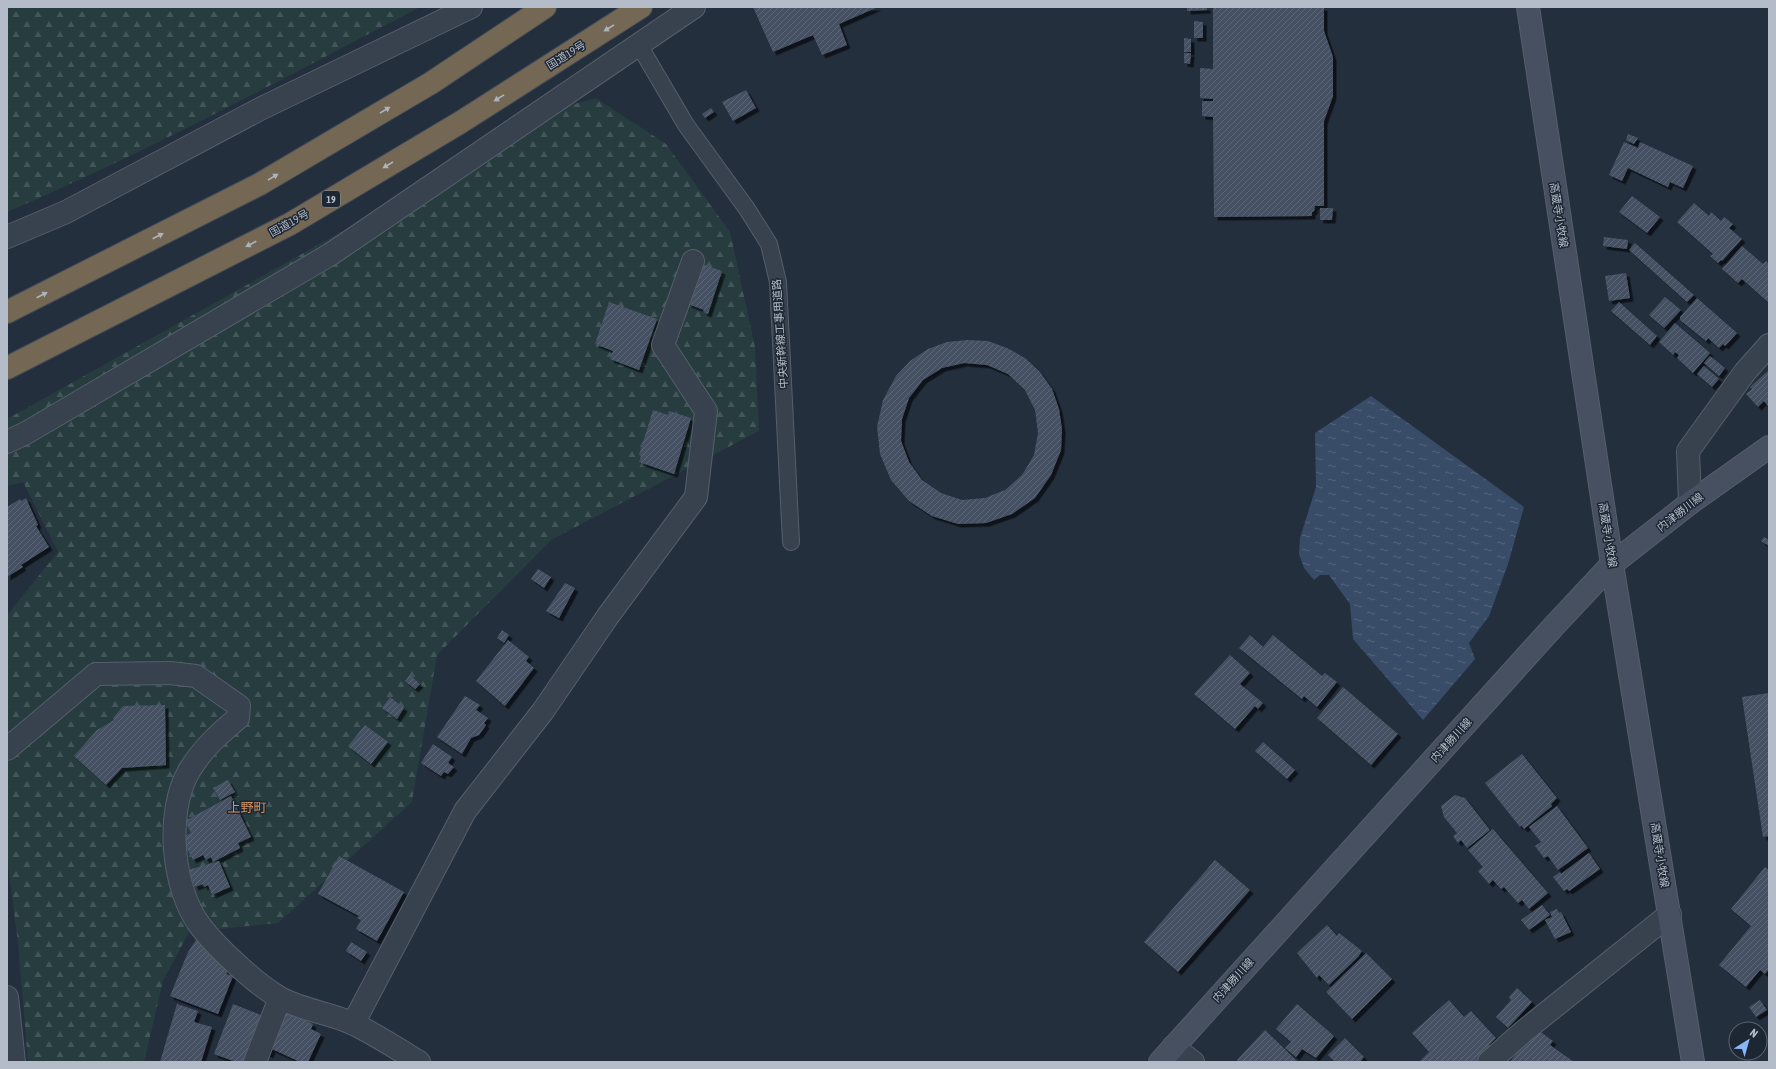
<svg xmlns="http://www.w3.org/2000/svg" width="1776" height="1069" font-family="'Asap Condensed','Noto Sans JP',sans-serif">
  <defs>
    <pattern id="forest-firs" width="22" height="20" patternUnits="userSpaceOnUse"><rect width="22" height="20" fill="#263c3f"/><path d="M5 1l3.5 6h-7zM16 11l3.5 6h-7z" fill="#435659"/></pattern>
    <pattern id="water-ripples" width="26" height="14" patternUnits="userSpaceOnUse"><rect width="26" height="14" fill="#394c67"/><path d="M2 4q2-2 4 0t4 0M15 11q2-2 4 0t4 0" fill="none" stroke="#53647b"/></pattern>
    <pattern id="building-hatch" width="6" height="6" patternUnits="userSpaceOnUse"><rect width="6" height="6" fill="#455162"/><path d="M-1 1l2-2M0 6l6-6M5 7l2-2" fill="none" stroke="#5d6877"/></pattern>
    <filter id="shadow"><feDropShadow dx="3.5" dy="3.5" stdDeviation="0" flood-color="#0009"/></filter>
  </defs>
  <rect width="100%" height="100%" fill="#242f3e"/>
  <path fill="url(#forest-firs)" d="M7 7H420C284 78 148 152 7 212Z
    M596 98 666 144 730 232 755 347 759 431 551 540 437 655 412 802 278 923 189 932 163 981 144 1062H28L18 943 7 857V615L58 552 23 482 7 486V419L384 208 512 121Z"/>
  <path fill="url(#water-ripples)" d="M1371 396 1524 507 1508 564 1489 616 1469 643 1475 659 1423 720 1353 639 1350 604 1329 575H1320L1314 580 1304 568 1299 554 1300 538 1316 487 1315 433Z"/>
  <path fill="url(#building-hatch)" fill-rule="evenodd" filter="url(#shadow)" d="M753 7H878L839 24 847 45 822 55 813 35 773 52Z
    M1187 7H1207V10L1187 11Z
    M1213 7H1324V31L1333 57V96L1324 121V206H1315L1314 211 1312 212V216L1214 217 1213 117 1202 116V101H1213V99L1200 98V68L1213 69Z
    M1194 21 1203 22V38H1194Z
    M1184 38 1191 39V52H1184Z
    M1184 53H1191L1190 64 1184 63Z
    M746 90 756 108 733 121 722 102Z
    M711 108 714 112 705 118 702 114Z
    M1628 134 1638 138 1634 144 1626 140Z
    M1624 142 1638 148 1640 142 1693 166 1683 188 1670 182 1668 187 1628 168 1622 181 1609 175Z
    M1632 196 1660 217 1647 233 1619 212Z
    M1694 203 1709 216 1711 212 1721 221 1724 217 1733 224 1729 228 1742 239 1722 261 1721 260 1718 263 1710 256 1713 254 1677 222Z
    M1320 208H1333L1332 220H1320Z
    M1604 237 1628 240 1627 249 1603 246Z
    M1635 243 1694 295 1687 302 1629 250Z
    M1742 246 1763 264 1766 261 1769 264V303L1742 279 1738 283 1722 269Z
    M702 264 722 271 708 314 703 312 704 310 688 304Z
    M1626 273 1630 298 1609 301 1605 276Z
    M1665 297 1681 310 1664 328 1649 315Z
    M1697 298 1737 333 1725 346 1723 344 1719 348 1708 338 1706 341 1680 320V317Z
    M609 302 657 319 639 370 610 359 613 351 595 344Z
    M1619 302 1657 336 1650 345 1611 311Z
    M1675 323 1710 353 1693 373 1677 358 1679 355 1675 352 1673 355 1659 342Z
    M967 340 988 341 1007 348 1025 358 1040 372 1052 389 1059 409 1062 429 1061 450 1051 475 1035 498 1012 514 986 523 958 524 932 516 909 501 891 480 880 454 877 427 883 400 896 376 910 361 928 349 947 342ZM964 363 987 365 1008 374 1025 390 1035 410 1038 433 1034 455 1022 475 1005 490 985 498 962 500 941 493 922 480 909 462 901 441 902 419 909 398 923 380 942 368Z
    M1710 356 1725 368 1719 376 1704 363Z
    M1704 366 1719 379 1712 387 1697 374Z
    M1769 370V405L1768 406 1764 401 1758 407 1746 394 1752 389 1750 387Z
    M653 410 668 415 669 411 691 418 674 474 639 462 641 456 639 455Z
    M26 498 38 525 36 526 49 547 21 565 23 567 7 577V507L20 499 21 501Z
    M1764 537 1769 540V546L1761 541Z
    M538 569 551 577 544 588 531 579Z
    M565 583 575 588 559 618 546 611Z
    M502 630 509 635 504 643 497 638Z
    M1250 635 1263 647 1273 635 1322 676 1325 673 1337 682 1317 707 1304 696 1302 699 1239 648Z
    M508 640 529 657 526 661 534 668 505 706 476 681Z
    M1230 655 1250 673 1240 684 1263 703 1258 709 1255 706 1235 729 1194 694Z
    M410 675 420 684 415 689 405 681Z
    M1343 687 1398 734 1371 765 1317 718Z
    M1769 693V836L1763 837 1742 697Z
    M465 696 480 705 476 710 488 718 484 723 486 725 479 735 471 738 462 754 437 737Z
    M390 697 404 708 397 719 382 708Z
    M165 705 166 765 122 768 106 785 74 756 97 730 114 720 113 718 123 706Z
    M365 725 388 742 371 764 348 746Z
    M1263 742 1295 770 1287 779 1255 751Z
    M433 744 452 757 448 763 454 767 448 774 444 772 441 776 421 763Z
    M1522 754 1557 798 1551 804 1552 806 1524 829 1521 825 1520 827 1485 783Z
    M228 780 235 792 220 800 213 788Z
    M1455 795 1465 798 1490 830 1467 848 1461 840 1458 843 1453 836 1457 833 1444 817 1441 806Z
    M231 796 251 837 238 843 240 848 213 862 211 857 206 860 203 855 193 860 181 838 191 833 185 821Z
    M1557 806 1588 848 1558 870 1548 856 1544 858 1535 846 1541 842 1529 827Z
    M1493 829 1548 893 1529 909 1522 900 1518 903 1504 887 1501 889 1493 880 1489 884 1478 871 1483 867 1468 850Z
    M1589 853 1600 869 1569 891 1567 889 1564 891 1553 877 1560 872 1561 874Z
    M339 856 404 892 377 941 356 929 361 920 357 918 359 916 318 894Z
    M1215 860 1250 890 1178 972 1144 942Z
    M219 861 230 887 212 895 208 885 204 887 203 884 195 887 188 870Z
    M1765 867 1769 870V969L1765 974 1760 970 1746 987 1719 965 1751 926 1731 909Z
    M1542 905 1550 915 1529 930 1521 920Z
    M1557 909 1559 913 1561 912 1571 932 1555 939 1545 920 1552 917 1550 912Z
    M1327 925 1337 936 1339 933 1362 951 1358 957 1329 985 1319 975 1317 978 1297 953Z
    M200 934 232 967 226 974 233 976 218 1014 170 996 188 952Z
    M351 942 367 952 361 961 346 951Z
    M1366 953 1392 979 1352 1019 1326 992Z
    M1517 988 1532 1002 1508 1028 1496 1017 1511 1000 1509 997Z
    M1449 1000 1464 1017 1471 1011 1496 1038 1489 1045 1494 1050 1481 1062H1419L1429 1052 1412 1033Z
    M1760 1000 1767 1010 1756 1017 1749 1007Z
    M177 1004 198 1011 194 1022 212 1027 201 1062H160Z
    M233 1004 266 1017 249 1062H236L214 1054Z
    M1297 1004 1334 1036 1316 1058 1302 1049 1296 1057 1285 1048 1291 1042 1276 1029Z
    M283 1010 313 1024 311 1029 321 1034 308 1062H300L272 1049 270 1055 263 1052Z
    M1535 1028 1553 1041 1550 1045 1574 1062H1510Z
    M1265 1030 1298 1062H1239L1237 1060Z
    M1345 1038 1364 1057 1360 1062H1335L1328 1055Z"/>
  <g fill="none" stroke-linecap="round" stroke-linejoin="round">
    <defs>
      <path id="lane" d="M639 45 686 125 747 209 769 244 778 282 791 542"/>
      <path id="street" d="M7 237 66 212 260 109 471 7
        M7 442 26 433 331 254 694 7
        M1690 503 1688 451 1745 372 1769 345
        M7 749 96 674 170 673 196 676 239 706 238 718C219 734 202 749 189 771 165 812 172 890 201 927 217 948 257 985 280 998 302 1010 330 1013 354 1024 376 1035 398 1049 419 1062
        M7 997 14 1062
        M353 1024 465 811 543 711 608 616 696 497 706 411 663 345 693 261
        M1173 1047 1193 1062
        M255 1062 280 998
        M1489 1062 1524 1031 1670 914"/>
      <path id="secondary" d="M1528 7 1612 564 1693 1062
        M1160 1062 1554 626 1612 564 1690 503 1769 447"/>
      <path id="highway" d="M7 312 260 184 431 83 545 7
        M7 368 290 224 461 122 641 7"/>
    </defs>
    <use href="#lane" stroke="#565f6c" stroke-width="18"/>
    <use href="#street" stroke="#565f6c" stroke-width="24"/>
    <use href="#secondary" stroke="#565f6c" stroke-width="24"/>
    <use href="#highway" stroke="#434c59" stroke-width="24"/>
    <use href="#lane" stroke="#38414e" stroke-width="16"/>
    <use href="#street" stroke="#38414e" stroke-width="22"/>
    <use href="#secondary" stroke="#465061" stroke-width="22"/>
    <use href="#highway" stroke="#746855" stroke-width="22"/>
  </g>
  <defs><path id="oneway-solid" d="M-6-.8H1V-3.2L6.5 0L1 3.2V.8H-6Z"/></defs>
  <g fill="#aeb4bd">
    <use href="#oneway-solid" transform="translate(609 28) rotate(148)"/>
    <use href="#oneway-solid" transform="translate(499 98) rotate(148)"/>
    <use href="#oneway-solid" transform="translate(385 110) rotate(-31)"/>
    <use href="#oneway-solid" transform="translate(388 165) rotate(149)"/>
    <use href="#oneway-solid" transform="translate(273 177) rotate(-31)"/>
    <use href="#oneway-solid" transform="translate(158 236) rotate(-27)"/>
    <use href="#oneway-solid" transform="translate(251 244) rotate(153)"/>
    <use href="#oneway-solid" transform="translate(42 295) rotate(-27)"/>
  </g>
  <g text-anchor="middle" dominant-baseline="central" stroke-width="3" stroke-linejoin="round" paint-order="stroke">
    <rect fill="#1d2633" stroke="#878f9c" stroke-width="1" x="322" y="191" width="18" height="16" rx="3"/>
    <g font-size="10" font-weight="bold" fill="#b4bcc9">
      <text x="331" y="199">19</text>
    </g>
    <g font-size="11" fill="#b4bcc9" stroke="#1d2633">
      <text transform="translate(566 55) rotate(-32)">国道19号</text>
      <text transform="translate(1559 215) rotate(81)">高蔵寺小牧線</text>
      <text transform="translate(289 223) rotate(-29)">国道19号</text>
      <text transform="translate(780 334) rotate(-94)">中央新幹線工事用道路</text>
      <text transform="translate(1680 512) rotate(-38)">内津勝川線</text>
      <text transform="translate(1608 535) rotate(81)">高蔵寺小牧線</text>
      <text transform="translate(1451 740) rotate(-48)">内津勝川線</text>
      <text transform="translate(1660 855) rotate(81)">高蔵寺小牧線</text>
      <text transform="translate(1233 980) rotate(-48)">内津勝川線</text>
    </g>
    <g font-size="13" fill="#d59563" stroke="#1d2633">
      <text x="247" y="807">上野町</text>
    </g>
  </g>
  <rect width="1776" height="1069" fill="none" stroke="#b4bcc9" stroke-width="16"/>
  <g transform="translate(1748 1041) rotate(37)"><circle r="19" fill="#1d2633" stroke="#59626f"/>
  <path d="M0-3L7 15L0 10L-7 15Z" fill="#8ab4f8"/>
  <text y="-6" font-size="11" font-weight="bold" text-anchor="middle" fill="#b4bcc9">N</text>
  </g>
</svg>
